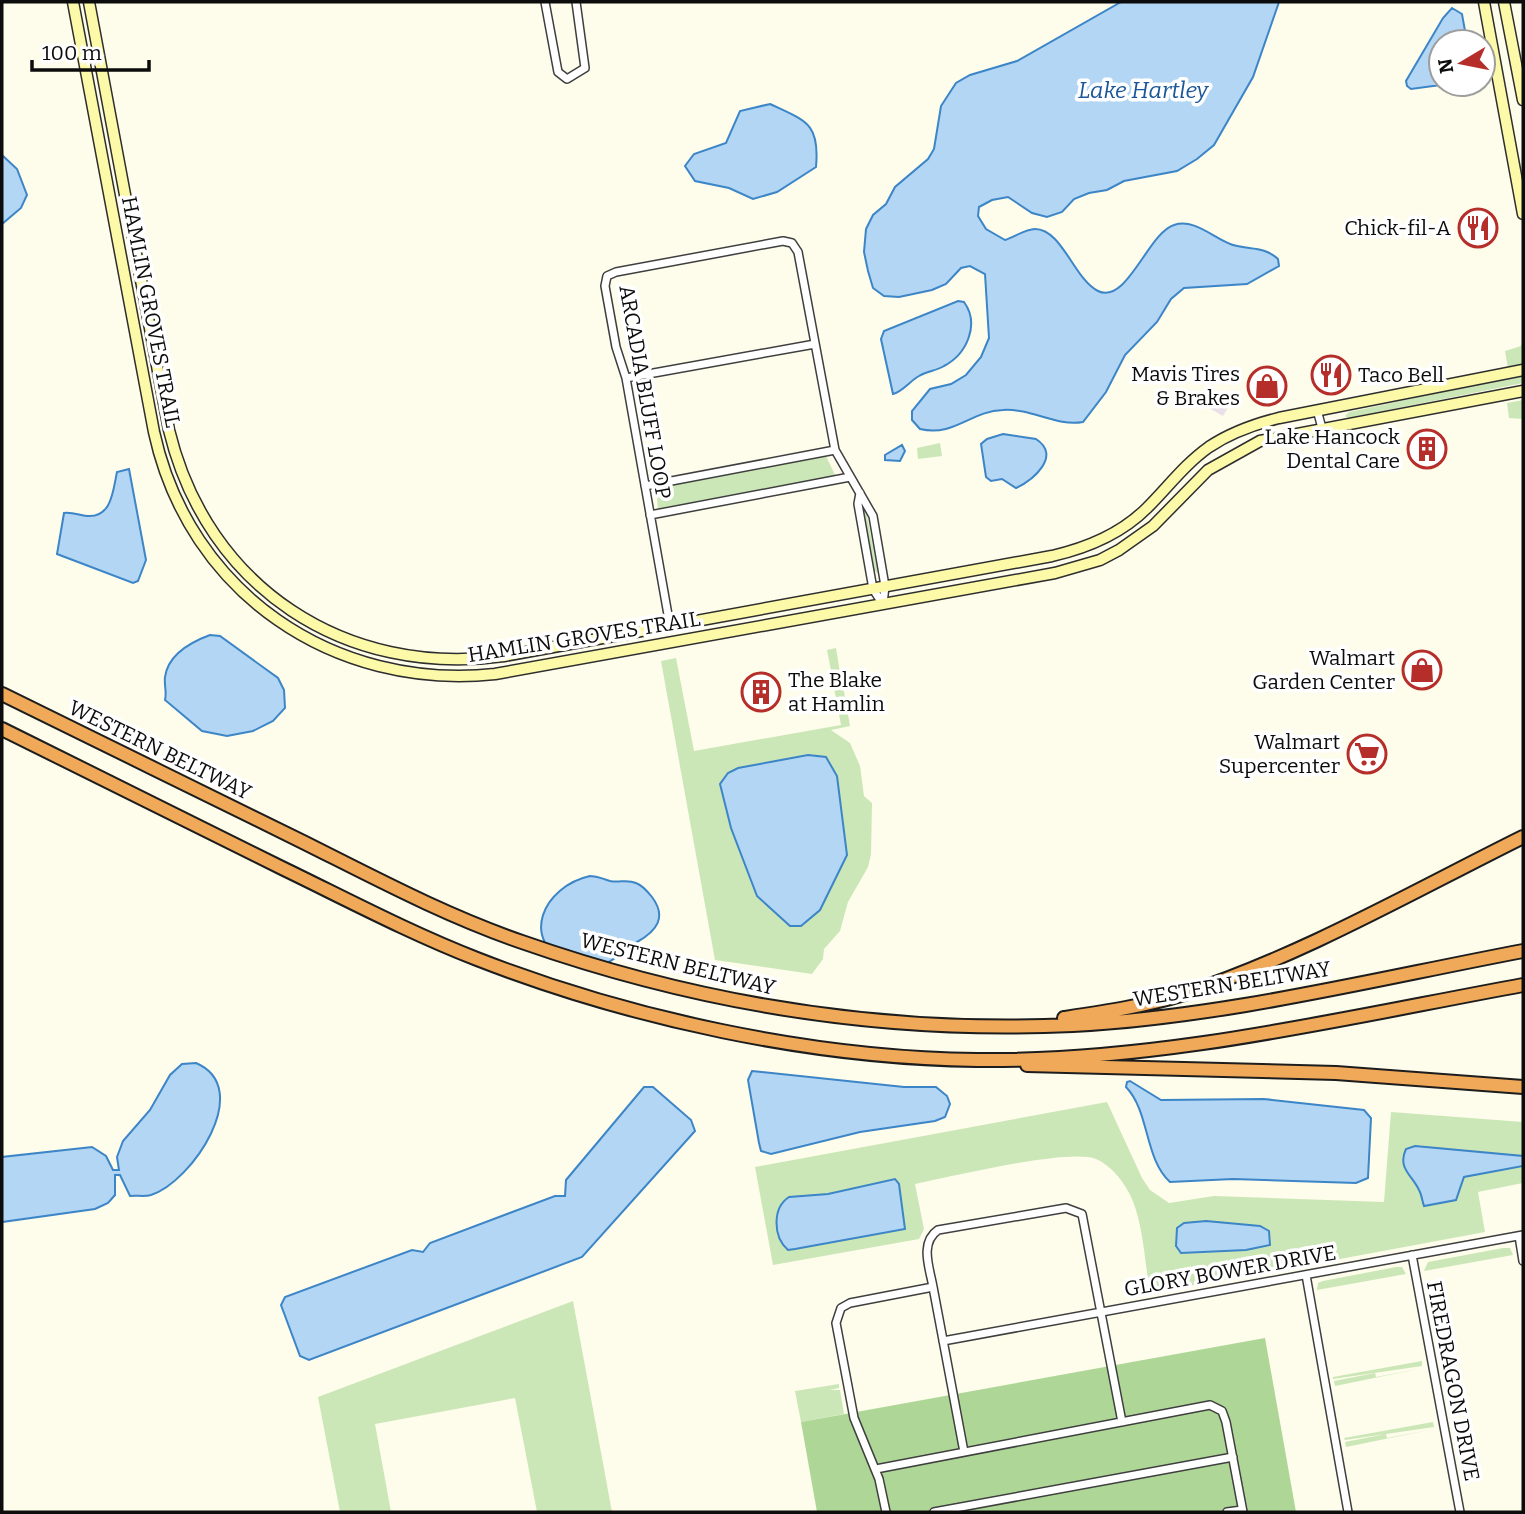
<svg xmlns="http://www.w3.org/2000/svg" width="1525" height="1514" font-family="Bitter,serif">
  <rect width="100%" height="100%" fill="#fefceb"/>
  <path fill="#eae0ea" d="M1219 391 1233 399 1223 416 1209 408Z"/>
  <path fill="#cce7b7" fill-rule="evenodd" d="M1523 339V365L1508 368 1505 351 1521 346Z
    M1523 375V383L1348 418 1345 416 1349 412C1407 400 1464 386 1523 375Z
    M1523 400V419L1509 418 1507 403Z
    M940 443 942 456 918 459 917 448Z
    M826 456 836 477 658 509 656 487Z
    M862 505H865L878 573 874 571Z
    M836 648 842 685 834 686 827 650Z
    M676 658 694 751 841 725 834 688 843 686 850 726 831 730 850 743 860 766 864 796 872 803 871 854 868 867 848 902 840 931 824 949 823 959 812 974 715 960 661 661ZM808 755 829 760 837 776 847 855 820 910 790 926 763 903 725 809 738 768Z
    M1107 1102 1142 1178 1150 1190 1169 1203 1214 1196 1384 1202 1391 1112 1523 1122V1183L1478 1192 1485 1232 1313 1264 1309 1247 1297 1250 1300 1266 1150 1293C1145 1264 1143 1218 1129 1193 1122 1179 1110 1165 1096 1159 1069 1148 949 1177 915 1184L924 1229 919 1239 773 1265 755 1167Z
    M1503 1248H1510L1513 1255 1424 1271 1428 1262Z
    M1396 1267H1402L1406 1274 1317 1290 1318 1283 1323 1281Z
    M573 1301 612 1512H537L515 1398 375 1424 391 1512H340L318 1397Z
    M1422 1361V1366L1333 1379V1377Z
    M1423 1368 1335 1386 1334 1381 1375 1373 1376 1377Z
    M839 1384V1388L830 1390H840L844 1414 801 1422 795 1391Z
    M1433 1422 1434 1427 1345 1440 1344 1438Z
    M1434 1429 1346 1447 1345 1442 1386 1434 1387 1438Z"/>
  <path fill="#aed797" d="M1265 1338 1296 1512H817L801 1422Z"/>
  <path fill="#b2d6f3" stroke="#3c85c7" stroke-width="2" d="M1121 2H1279L1253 77 1214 145 1197 159 1177 171 1124 181 1107 190 1089 193 1074 199 1062 212 1047 217 1032 213 1008 197 992 200 979 207 978 216 986 229 1005 240C1014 237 1026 229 1035 229 1062 229 1074 279 1098 291 1127 305 1148 233 1174 225 1195 218 1214 239 1233 245 1250 250 1264 246 1278 259L1279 266 1247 284 1184 288 1171 299 1157 322 1125 355 1106 392 1083 422C1056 427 1032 408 1003 410 970 411 955 437 920 429L912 420V411L930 389 951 384 966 375 981 357 989 338 985 274 970 266 961 268 946 284 932 290 899 297 884 296 873 288 868 271 864 252 866 229 873 215 886 204 895 187 928 159 934 149 941 106 956 83 970 75 1017 61Z
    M1452 8 1462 14 1467 42H1441V84H1448L1411 89 1407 86 1406 81 1443 18Z
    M770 104C806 121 820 123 816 167L777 192 753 199 729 188 695 181 685 166 694 154 726 143 740 111Z
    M2 155 17 169 27 195 21 208 2 224Z
    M958 301 964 302C980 324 967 354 944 366 936 371 927 371 919 376 910 381 902 392 893 394L881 339 884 331Z
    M1003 434 1036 439C1062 456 1033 480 1016 488L1002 479 991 481 986 477 981 444 987 439Z
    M902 445 905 451 900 461 885 460V455Z
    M129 469 146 560 138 581 133 583 57 554 64 513C72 512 79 515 87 516 112 518 113 490 117 472Z
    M210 635 220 636 278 678 284 690 285 708 273 721 253 731 227 736 202 731 165 700C167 692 164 685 165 677 168 655 191 642 210 635Z
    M808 755 826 757 837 776 847 855 820 910 801 926H790L757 896 731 828 720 784 728 773 738 768Z
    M590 876C599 876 602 879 610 881 619 883 627 879 636 883 642 885 648 892 652 897 667 917 657 931 637 942 624 950 611 964 596 967 588 969 578 967 571 964 517 941 544 886 590 876Z
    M196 1063C255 1088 192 1182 151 1195 144 1197 137 1195 130 1196L120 1175H115V1195L108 1203 95 1209 2 1222V1157L92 1147 106 1156 113 1170H119L117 1157 123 1141 150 1110 170 1075 182 1064Z
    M752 1071 904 1087H936L947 1096 950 1104 945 1117 935 1121 860 1132 771 1154 761 1151 759 1143 748 1080Z
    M1130 1081 1161 1100 1264 1099 1364 1110 1371 1118 1368 1178 1356 1183 1233 1179 1170 1182C1144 1158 1150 1112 1126 1087L1127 1082Z
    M644 1087H653L691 1120 695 1131 582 1257 309 1360 300 1356 281 1305 285 1297 412 1250 423 1252 430 1243 555 1196H565L566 1180Z
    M1415 1146 1523 1156V1166L1464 1177 1456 1200 1424 1206C1422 1201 1422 1195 1419 1190 1412 1175 1397 1168 1406 1149Z
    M895 1179 899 1184 905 1229 795 1249 788 1250C773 1237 772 1208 789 1197L828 1194Z
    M1206 1221 1260 1226 1269 1231 1270 1245 1246 1250 1181 1253 1176 1246 1177 1228 1184 1223Z"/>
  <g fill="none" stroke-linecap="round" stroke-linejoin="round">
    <defs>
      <path id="street" d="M545 2 558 72 567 79 585 68 576 2
        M626 378 815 344
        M1317 410 1322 428
        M645 486 835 450
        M860 493 858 504 873 589 882 603
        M650 515 850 477
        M670 626 626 378 616 347 605 286 607 276 616 272 783 241 792 243 798 252 835 450 873 516 885 586 883 604
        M1519 1236 1523 1261
        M1412 1255 1460 1512
        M1306 1275 1348 1512
        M933 1287 964 1452
        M943 1341 1523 1235
        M876 1469 1210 1405 1222 1411 1226 1422 1243 1512
        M886 1512 879 1479 854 1418 836 1323 841 1308 850 1303 933 1287C930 1269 919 1243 938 1230L1066 1208 1082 1214 1122 1422
        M934 1512 1233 1457
        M1227 1512 1242 1510"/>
      <path id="secondary" d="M73 2 154 432C189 593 334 691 495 674L1055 573 1100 560 1119 550 1153 526 1208 470 1260 441 1523 391
        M89 2 169 430C207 588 346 678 504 656L1052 556C1087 548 1122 533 1147 508 1168 487 1185 464 1209 447 1230 433 1255 424 1279 418L1523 370
        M1484 2 1523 214
        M1504 2 1523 100"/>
      <path id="highway" d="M2 694C102 743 203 793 303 842 375 878 446 916 522 942 699 1004 885 1034 1073 1025 1224 1017 1375 979 1523 951
        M2 729C95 775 188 821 282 868 346 899 410 933 477 959 631 1019 812 1058 977 1060 1161 1062 1343 1018 1523 985
        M1064 1018C1104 1012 1145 1006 1184 994 1303 955 1412 892 1523 837
        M1027 1065 1336 1073 1523 1087"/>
    </defs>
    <use href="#street" stroke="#3f3f3f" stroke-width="10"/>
    <use href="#secondary" stroke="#2e2e2e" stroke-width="13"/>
    <use href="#highway" stroke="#1d1d1d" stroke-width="16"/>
    <use href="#street" stroke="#fff" stroke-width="7"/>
    <use href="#secondary" stroke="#fcf9a9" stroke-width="10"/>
    <use href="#highway" stroke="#efa959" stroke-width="12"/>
  </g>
  <defs>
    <symbol id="restaurant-ring" viewBox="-11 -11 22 22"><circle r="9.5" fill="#fff" stroke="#b62e2a" stroke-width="1.5"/><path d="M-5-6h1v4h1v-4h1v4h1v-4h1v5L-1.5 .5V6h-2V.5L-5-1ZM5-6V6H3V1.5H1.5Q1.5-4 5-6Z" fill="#b62e2a"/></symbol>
    <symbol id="shop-ring" viewBox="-11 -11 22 22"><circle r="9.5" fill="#fff" stroke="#b62e2a" stroke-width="1.5"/><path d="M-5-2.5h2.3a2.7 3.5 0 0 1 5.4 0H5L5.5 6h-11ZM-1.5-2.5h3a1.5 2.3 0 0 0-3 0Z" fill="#b62e2a"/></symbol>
    <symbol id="building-ring" viewBox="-11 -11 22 22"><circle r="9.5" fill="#fff" stroke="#b62e2a" stroke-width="1.5"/><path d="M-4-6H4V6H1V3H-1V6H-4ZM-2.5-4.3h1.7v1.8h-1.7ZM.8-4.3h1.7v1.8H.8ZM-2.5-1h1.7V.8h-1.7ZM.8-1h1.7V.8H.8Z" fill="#b62e2a"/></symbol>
    <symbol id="supermarket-ring" viewBox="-11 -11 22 22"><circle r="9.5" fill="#fff" stroke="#b62e2a" stroke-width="1.5"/><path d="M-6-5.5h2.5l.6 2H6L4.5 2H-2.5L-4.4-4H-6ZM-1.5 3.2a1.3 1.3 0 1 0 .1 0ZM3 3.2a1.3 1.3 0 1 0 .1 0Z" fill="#b62e2a"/></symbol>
  </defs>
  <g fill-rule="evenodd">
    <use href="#restaurant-ring" x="1456" y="206" width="44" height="44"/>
    <use href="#restaurant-ring" x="1309" y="353" width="44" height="44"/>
    <use href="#shop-ring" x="1245" y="364" width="44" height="44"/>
    <use href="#building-ring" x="1405" y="427" width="44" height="44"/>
    <use href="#shop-ring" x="1400" y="648" width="44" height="44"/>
    <use href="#building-ring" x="739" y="670" width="44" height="44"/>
    <use href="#supermarket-ring" x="1345" y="732" width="44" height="44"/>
  </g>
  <g text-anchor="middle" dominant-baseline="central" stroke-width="7" stroke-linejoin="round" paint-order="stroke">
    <g font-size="21" fill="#0c0c0c" stroke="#fff" text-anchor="end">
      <text x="1451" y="228">Chick-fil-A</text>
      <text x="1240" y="374">Mavis Tires<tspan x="1240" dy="24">&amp; Brakes</tspan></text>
      <text x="1358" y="375" text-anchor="start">Taco Bell</text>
      <text x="1400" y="437">Lake Hancock<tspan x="1400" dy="24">Dental Care</tspan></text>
      <text x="1395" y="658">Walmart<tspan x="1395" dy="24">Garden Center</tspan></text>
      <text x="788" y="680" text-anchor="start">The Blake<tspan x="788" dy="24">at Hamlin</tspan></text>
      <text x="1340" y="742">Walmart<tspan x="1340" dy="24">Supercenter</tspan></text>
    </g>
    <g font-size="21" fill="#0c0c0c" stroke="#fff">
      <text transform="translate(151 312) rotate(79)">HAMLIN GROVES TRAIL</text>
      <text transform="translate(645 392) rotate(80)">ARCADIA BLUFF LOOP</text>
      <text transform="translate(584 637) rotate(-9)">HAMLIN GROVES TRAIL</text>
      <text transform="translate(160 750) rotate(26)">WESTERN BELTWAY</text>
      <text transform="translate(678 964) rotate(14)">WESTERN BELTWAY</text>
      <text transform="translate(1232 984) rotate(-9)">WESTERN BELTWAY</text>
      <text transform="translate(1230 1271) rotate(-10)">GLORY BOWER DRIVE</text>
      <text transform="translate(1453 1381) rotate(79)">FIREDRAGON DRIVE</text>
    </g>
    <g font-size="23" font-style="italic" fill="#1b5798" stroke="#fff">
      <text x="1143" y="90">Lake Hartley</text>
    </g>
  </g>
  <rect width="1525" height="1514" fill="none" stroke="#0c0c0c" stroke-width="7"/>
  <g transform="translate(1462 63) rotate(260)"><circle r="33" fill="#ffffff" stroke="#9e9e9e" stroke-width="2"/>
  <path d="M0-5L12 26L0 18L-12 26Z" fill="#b62e2a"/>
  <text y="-10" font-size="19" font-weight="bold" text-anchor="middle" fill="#0c0c0c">N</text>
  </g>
  <path d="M32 60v10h117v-10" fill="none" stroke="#0c0c0c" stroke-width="3.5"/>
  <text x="42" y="60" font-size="21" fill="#0c0c0c" stroke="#ffffff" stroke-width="5" paint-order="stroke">100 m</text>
</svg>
